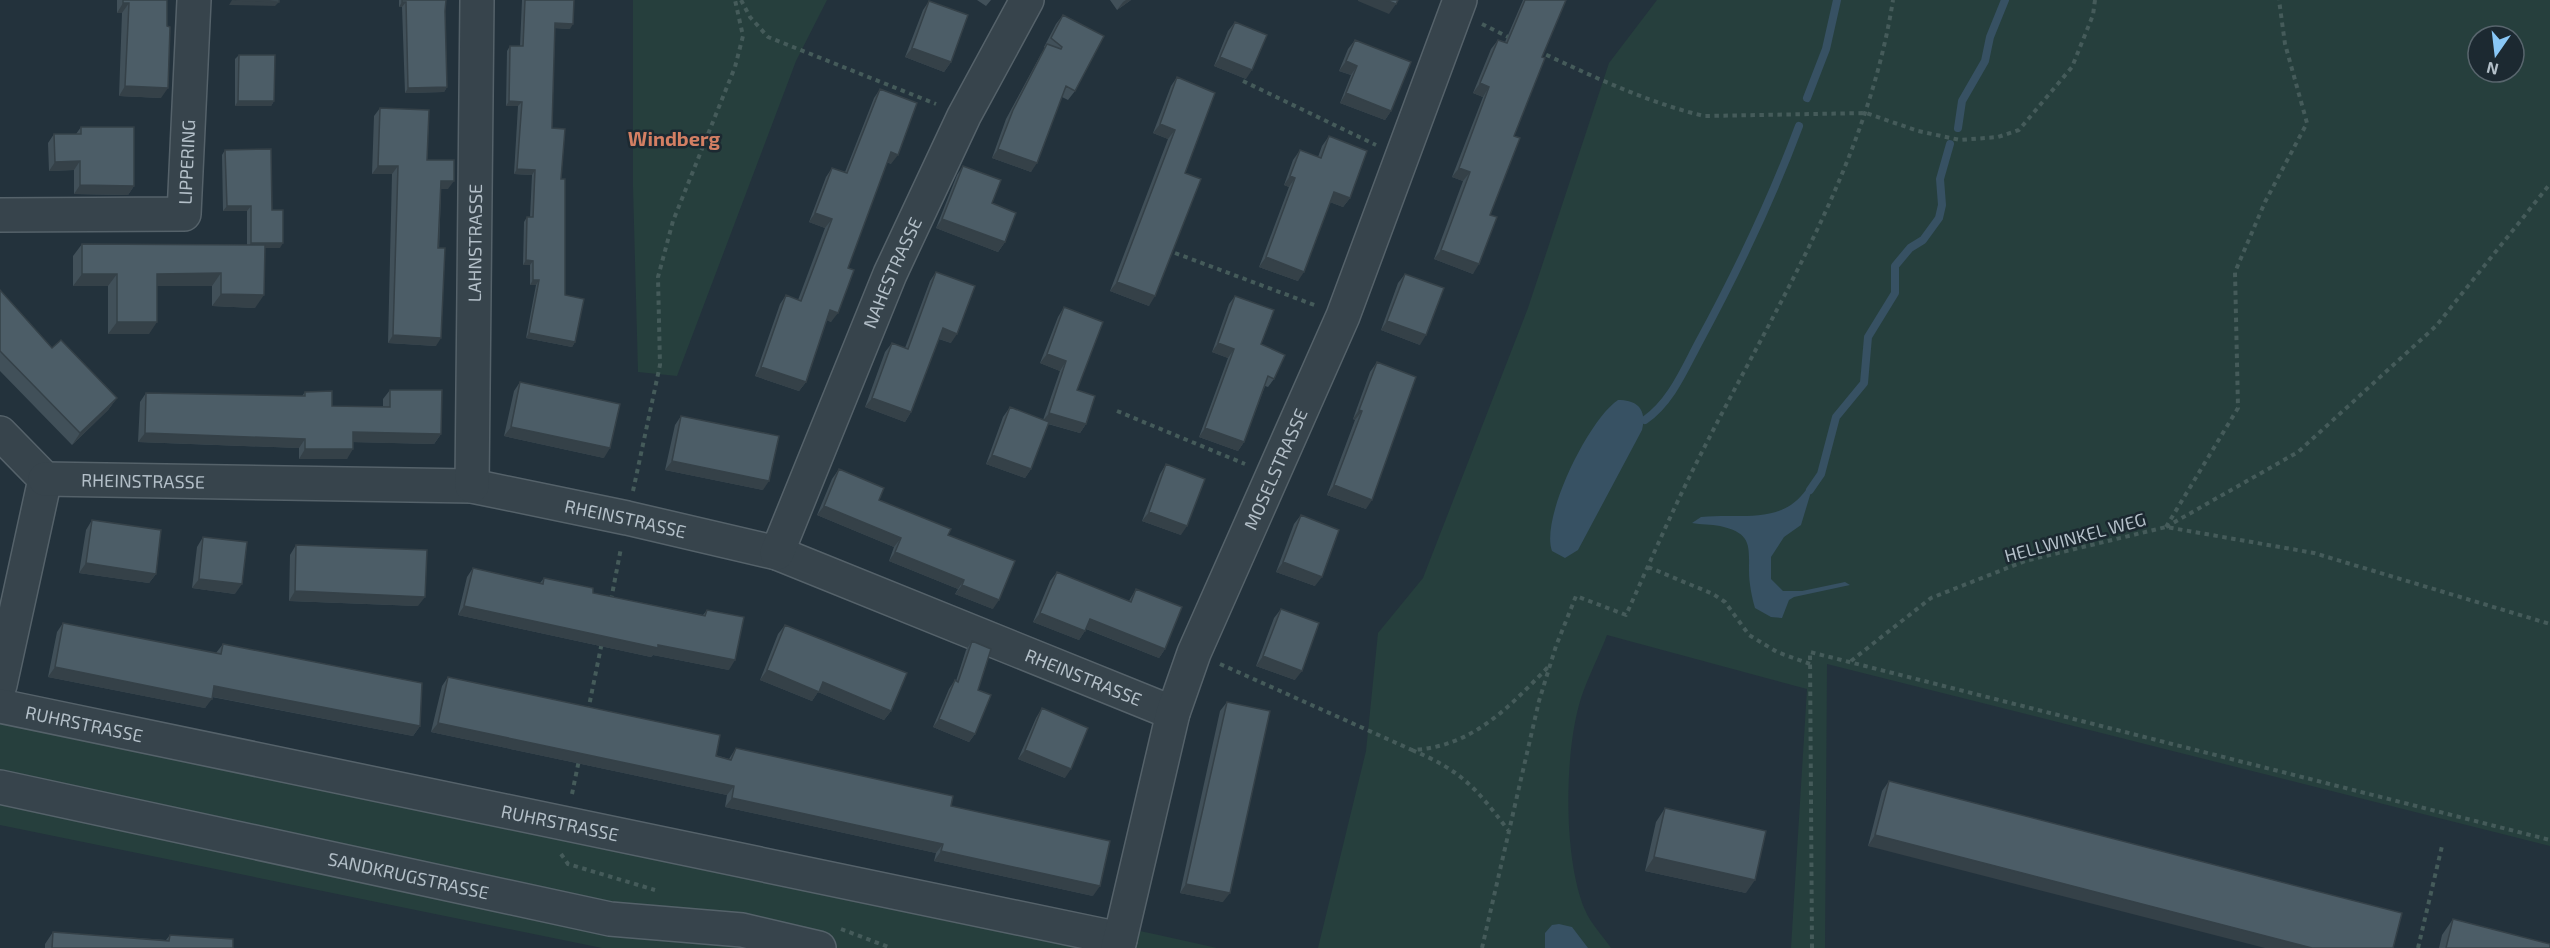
<svg xmlns="http://www.w3.org/2000/svg" width="2550" height="948" font-family="'Exo 2',sans-serif">
  <rect width="100%" height="100%" fill="#23323c"/>
  <path fill="#263f3d" fill-rule="evenodd" d="M633 0H827L796 61 677 376 638 372 633 187Z
    M1657 0H2550V846L1827 664 1825 948H1791L1807 689 1607 635C1599 656 1588 677 1581 698 1564 752 1563 858 1585 910 1591 924 1603 936 1611 948H1318L1366 751 1378 633 1423 578 1528 308 1609 63ZM2478 36H2514V72H2478Z
    M0 691 1154 934 1217 948H602L0 825Z"/>
  <path fill="#375163" d="M1618 400C1638 400 1647 410 1642 430L1578 550 1565 558 1552 551C1540 518 1589 419 1618 400Z
    M1806 490 1811 492 1801 525 1784 537 1771 557V579L1783 591H1802L1845 582 1850 585 1794 597 1789 600 1782 618 1771 617 1755 608C1752 598 1749 583 1749 571 1749 546 1752 533 1720 526 1711 524 1701 525 1692 523L1701 517C1741 513 1781 525 1806 490Z
    M1559 924 1572 927 1588 948H1545V933L1552 925Z"/>
  <g fill="none" stroke-linecap="round" stroke-linejoin="round">
    <path stroke="#375163" stroke-width="8" d="M1807 98 1826 49 1837 0
      M1958 128 1962 101 1985 61 1990 37 2005 0
      M1645 420C1671 402 1684 370 1699 342 1737 272 1771 201 1799 126
      M1810 490 1821 474 1836 417 1864 383 1868 337 1895 293V266L1910 248 1923 240 1939 218 1942 205 1940 179 1950 144"/>
    <defs>
      <g id="minor">
        <path id="s1" d="M0 215 184 214 194 0"/>
        <path d="M0 433 45 479 0 685"/>
        <path id="s2" d="M45 479 472 486 627 518 777 553 1173 713"/>
        <path id="s3" d="M472 486 477 0"/>
        <path id="s4" d="M777 553 890 274 964 116 1027 0"/>
        <path id="s5" d="M0 706 1120 939"/>
        <path id="s6" d="M1118 948 1173 713 1194 653 1343 316 1460 0"/>
      </g>
      <g id="tertiary">
        <path id="s7" d="M0 787 610 919 742 930 819 948"/>
      </g>
    </defs>
    <use href="#minor" stroke="#55626a" stroke-width="36"/>
    <use href="#tertiary" stroke="#55626a" stroke-width="36"/>
    <path stroke="#455b5a" stroke-width="4" stroke-dasharray="4.5 4.5" stroke-linecap="butt" d="M741 0 750 17 768 37 936 104
      M1482 24 1510 38
      M1538 51C1592 76 1646 102 1704 116L1866 113 1918 131 1960 140 1998 137 2019 130 2072 67 2093 15 2095 0
      M1243 81 1376 145
      M1175 253 1317 306
      M1117 411 1245 464
      M633 491 660 365 658 277 673 221 735 67 743 36 735 0
      M2166 527 2238 408 2235 272 2265 202 2307 123 2285 44 2279 0
      M2166 527 2298 452 2436 326 2550 184
      M1648 567 1713 594 1725 602 1749 635 1777 652 1810 664
      M611 600 621 548
      M1851 661 1931 598 2025 561 2166 527 2314 553 2550 624
      M1220 664 1412 750C1473 747 1509 707 1549 666
      M588 711 602 642
      M1412 750C1462 771 1476 788 1508 830
      M572 794 579 760
      M561 854 568 864 655 890
      M841 929 891 948
      M1482 948 1539 701 1556 646 1576 596 1626 615C1651 560 1675 504 1703 450 1777 304 1867 165 1893 0
      M1812 948 1810 652 2550 840
      M2418 948 2442 846"/>
    <use href="#minor" stroke="#37444c" stroke-width="33"/>
    <use href="#tertiary" stroke="#37444c" stroke-width="33"/>
  </g>
  <path fill="#415059" d="M117 0H167V26L161 98 119 96 122 13H117Z
    M399 0H446L445 11 447 87 444 92 405 93 402 7H399Z
    M522 0H574L570 29 555 28 552 128 561 179 565 295 575 342 572 347 526 338 536 285H530V265H523L524 222 527 217H530L532 175 514 174 518 106H506L507 51 510 46H520Z
    M977 0H991L986 6Z
    M1110 0H1131L1117 10Z
    M1523 0H1566L1542 57 1514 136 1473 274 1434 259 1463 181 1452 177 1483 97 1473 93 1491 49 1498 40 1505 42Z
    M929 1 951 62 944 72 905 57 923 10Z
    M1063 15 1075 91 1068 100 1062 97 1031 172 992 158 1006 119 1041 54 1045 48 1044 47 1056 24Z
    M1235 22 1246 79 1214 66 1228 31Z
    M1355 40 1391 111 1385 120 1340 103 1351 75 1339 71 1348 49Z
    M239 55 274 101 271 106H235V59Z
    M1177 77 1185 173 1149 306 1110 291 1168 139 1153 133 1171 86Z
    M880 89 891 164 887 162 848 268 831 322 827 320 806 382 799 391 755 376 780 304 786 295 798 300 825 228 809 222 826 177 832 168 845 172 874 98Z
    M380 108 427 160 448 189H441L436 346 388 343 392 174H372L374 116Z
    M81 127 134 186 128 195 74 194V170L49 171 48 143 54 134H76Z
    M1329 136 1350 198 1343 207 1330 202 1298 281 1259 267 1289 187 1284 185 1293 160 1300 150 1318 157 1322 146Z
    M225 150 272 210 280 248H265L255 308 212 306V286H157L149 334H108V286H73V256L82 244 247 245V211H223L222 155Z
    M963 166 992 203 1005 242 998 252 936 228 957 175Z
    M936 272 951 343 939 339 911 412 905 422 865 407 885 352 892 343 905 348 930 281Z
    M1405 274 1420 345 1381 330 1398 283Z
    M0 290 52 348 117 398 108 410 72 445 0 371Z
    M1235 296 1261 344 1274 379 1268 387 1265 386 1244 442 1238 451 1199 437 1228 358 1212 352 1229 304Z
    M1064 307 1077 390 1086 424 1080 433 1048 424 1031 469 1025 478 986 464 1003 417 1010 407 1043 420 1060 371 1040 363 1058 317Z
    M1377 362 1366 509 1327 495 1355 420 1353 419 1370 372Z
    M520 382 604 458 504 436 514 391Z
    M390 390 441 434 434 444 353 442 347 459H299V448L138 442 140 402 146 393 302 396 305 392 332 406H383V399Z
    M681 416 763 490 665 470 675 425Z
    M1166 464 1181 535 1142 521 1160 474Z
    M839 469 879 500 948 535 993 609 955 594 958 589 889 561 894 547 817 515 832 479Z
    M1301 515 1315 586 1276 572 1294 524Z
    M92 520 156 574 149 583 79 573 86 530Z
    M203 537 235 594 192 588 197 547Z
    M296 545 418 606 289 601 290 555Z
    M473 568 540 583 544 578 593 593 703 615 707 610 729 670 653 655 651 657 458 615 467 577Z
    M1057 572 1129 601 1136 589 1165 649 1159 658 1086 629 1079 640 1033 622 1050 581Z
    M1281 609 1295 680 1256 666 1274 618Z
    M63 623 216 653 223 644 420 726 413 736 212 697 205 708 48 677 57 632Z
    M785 625 891 711 884 720 818 692 812 701 760 680 778 634Z
    M972 641 978 690 975 734 969 742 933 727 949 689 955 680 956 681 966 650Z
    M448 677 729 759 736 748 951 806 1093 896 934 861 936 853 725 807 727 795 431 732 442 686Z
    M1227 702 1223 902 1180 893 1220 711Z
    M1042 708 1065 778 1018 759 1036 718Z
    M1889 781 2402 913 1868 846 1882 791Z
    M1665 808 1746 893 1645 871 1656 822Z
    M2453 919 2550 948H2439L2442 935Z
    M53 932 166 940 170 935 233 948H45V944Z"/>
  <path fill="#354148" d="M232 0 279 2 275 6 229 5Z
    M1126 0H1131L1117 10 1123 2Z
    M1358 0H1386L1396 4 1389 14 1358 1Z
    M402 2H406L402 7H399Z
    M123 3H129L122 13H117Z
    M555 23 573 24 570 29 552 28Z
    M912 48 951 62 944 72 905 57Z
    M1220 57 1252 70 1246 79 1214 66Z
    M1346 61 1357 66 1351 75 1339 71Z
    M1480 83 1489 87 1483 97 1473 93Z
    M125 86 168 88 161 98 119 96Z
    M447 87 444 92 405 93 408 88Z
    M1346 93 1391 111 1385 120 1340 103Z
    M238 101H274L271 106H235Z
    M509 101 522 102 518 106H506Z
    M1160 124 1175 130 1168 139 1153 133Z
    M998 149 1037 163 1031 172 992 158Z
    M891 152 898 155 891 164 885 161Z
    M80 161 74 170 49 171 55 162Z
    M378 166H398L392 174H372Z
    M1459 168 1470 172 1463 181 1452 177Z
    M517 169 535 170 532 175 514 174Z
    M1290 176 1295 178 1289 187 1284 185Z
    M441 181H454L448 189H436Z
    M80 185 134 186 128 195 74 194Z
    M1334 192 1350 198 1343 207 1327 201Z
    M227 206H251L247 211H223Z
    M815 213 832 219 825 228 809 222Z
    M942 219 1005 242 998 252 936 228Z
    M251 243H283L280 248H247Z
    M1441 250 1479 264 1473 274 1434 259Z
    M1266 257 1304 272 1298 281 1259 267Z
    M526 260 533 261 530 265H523Z
    M221 273 212 286H149L157 274Z
    M82 274H117L108 286H73Z
    M533 280H539L536 285H530Z
    M1117 282 1155 296 1149 306 1110 291Z
    M221 294 264 295 255 308 212 306Z
    M830 310 838 313 831 322 824 319Z
    M1387 321 1426 335 1420 345 1381 330Z
    M117 322H157L149 334H108Z
    M943 328 957 334 951 343 936 338Z
    M529 333 575 342 572 347 526 338Z
    M393 335 441 338 436 346 388 343Z
    M1218 343 1234 349 1228 358 1212 352Z
    M1047 354 1066 361 1060 371 1040 363Z
    M761 367 806 382 799 391 755 376Z
    M117 398 108 410 72 445 80 433Z
    M872 398 911 412 905 422 865 407Z
    M1359 410 1362 411 1355 420 1353 419Z
    M1049 413 1086 424 1080 433 1042 422Z
    M511 427 610 448 604 458 504 436Z
    M1205 428 1244 442 1238 451 1199 437Z
    M353 432 441 434 434 444 347 442Z
    M145 433 305 439 299 448 138 442Z
    M305 449H353L347 459H299Z
    M992 455 1031 469 1025 478 986 464Z
    M672 461 769 481 763 490 665 470Z
    M1334 485 1372 500 1366 509 1327 495Z
    M824 506 901 538 894 547 817 515Z
    M1149 512 1187 526 1181 535 1142 521Z
    M895 552 964 580 958 589 889 561Z
    M1283 562 1322 577 1315 586 1276 572Z
    M86 563 156 574 149 583 79 573Z
    M199 579 242 584 235 594 192 588Z
    M962 585 999 600 993 609 955 594Z
    M295 591 425 597 418 606 289 601Z
    M464 606 735 660 729 670 653 655 651 657 458 615Z
    M1040 613 1085 631 1079 640 1033 622Z
    M1090 619 1165 649 1159 658 1084 628Z
    M1263 656 1302 671 1295 680 1256 666Z
    M55 667 212 699 205 708 48 677Z
    M767 670 823 682 891 711 884 720 818 692 812 701 760 680Z
    M214 686 420 726 413 736 208 696Z
    M939 719 975 734 969 742 933 727Z
    M438 723 734 786 727 795 431 732Z
    M1025 750 1071 769 1065 778 1018 759Z
    M732 798 943 844 936 853 725 807Z
    M1875 835 2312 948H2265L1868 846Z
    M941 851 1100 886 1093 896 934 861Z
    M1654 857 1755 880 1746 893 1645 871Z
    M1186 884 1230 893 1223 902 1180 893Z"/>
  <path fill="#4c5d67" stroke="#354148" stroke-width="1.5" d="M123 0H167V26L170 27 168 88 125 86 129 3H123Z
    M236 0H279V2Z
    M402 0H446L445 11 447 87 408 88 406 2H402Z
    M525 0H574L573 24 555 23 552 128 565 129 561 179H565V295L584 299 575 342 529 333 539 280H533V261L526 260 527 217H533L535 170 517 169 522 102 509 101 510 46H523Z
    M1386 0H1398L1396 4Z
    M1525 0H1566L1542 57 1545 58 1514 136 1520 138 1490 215 1497 217 1479 264 1441 250 1470 172 1459 168 1489 87 1480 83 1498 40 1507 43Z
    M929 1 968 15 951 62 912 48Z
    M1063 15 1104 36 1075 91 1066 86 1037 163 998 149 1013 110 1047 44 1061 49 1062 47 1051 38Z
    M1235 22 1267 35 1252 70 1220 57Z
    M1355 40 1411 62 1391 111 1346 93 1357 66 1346 61Z
    M239 55H275L274 101H238Z
    M1177 77 1215 93 1185 173 1201 179 1155 296 1117 282 1175 130 1160 124Z
    M880 89 917 103 898 155 891 152 848 268 854 270 838 313 830 310 806 382 761 367 786 295 801 301 832 219 815 213 832 168 847 173Z
    M380 108 429 110 427 160H454V181H441L438 248H445L441 338 393 335 398 166H378Z
    M81 127H134V186L80 185V161L55 162 54 134H81Z
    M1329 136 1367 151 1350 198 1334 192 1304 272 1266 257 1295 178 1290 176 1300 150 1321 158Z
    M271 149 272 210H283V243H251V206H227L225 150Z
    M963 166 1001 180 992 203 1016 213 1005 242 942 219Z
    M82 244 265 245 264 295 221 294V273L157 274V322H117V274H82Z
    M936 272 975 286 957 334 943 328 911 412 872 398 892 343 908 349Z
    M1405 274 1444 288 1426 335 1387 321Z
    M0 290 52 348 61 340 117 398 80 433 0 351Z
    M1235 296 1274 310 1261 344 1285 355 1274 379 1268 376 1244 442 1205 428 1234 349 1218 343Z
    M1064 307 1103 322 1077 390 1095 396 1086 424 1049 413 1066 361 1047 354Z
    M1377 362 1416 377 1372 500 1334 485 1362 411 1359 410Z
    M520 382 620 404 610 448 511 427Z
    M390 390H442L441 434 353 432V449H305V439L145 433 146 393 305 396V392L332 391V406L390 407Z
    M1010 407 1049 422 1031 469 992 455Z
    M681 416 779 436 769 481 672 461Z
    M1166 464 1205 479 1187 526 1149 512Z
    M839 469 884 488 879 500 951 529 948 535 1015 561 999 600 962 585 964 580 895 552 901 538 824 506Z
    M1301 515 1339 530 1322 577 1283 562Z
    M92 520 161 530 156 574 86 563Z
    M203 537 247 542 242 584 199 579Z
    M296 545 427 550 425 597 295 591Z
    M473 568 543 584 544 578 593 588V593L705 616 707 610 744 617 735 660 658 645V648L464 606Z
    M1057 572 1131 602 1136 589 1182 607 1165 649 1090 619 1085 631 1040 613Z
    M1281 609 1319 623 1302 671 1263 656Z
    M63 623 221 654 223 644 422 683 420 726 214 686 212 699 55 667Z
    M785 625 907 673 891 711 823 682 819 692 767 670Z
    M972 641 991 649 978 690 991 695 975 734 939 719 955 680 958 682Z
    M448 677 720 735 716 756 731 760 736 748 953 796 951 806 1110 841 1100 886 941 851 943 844 732 798 734 786 438 723Z
    M1227 702 1270 711 1230 893 1186 884Z
    M1042 708 1088 728 1071 769 1025 750Z
    M1889 781 2402 913 2393 948H2312L1875 835Z
    M1665 808 1766 831 1755 880 1654 857Z
    M2453 919 2550 944V948H2446Z
    M53 932 169 941 170 935 233 939V948H52Z"/>
  <g text-anchor="middle" dominant-baseline="central" stroke-width="5" stroke-linejoin="round" paint-order="stroke">
    <g font-size="18" fill="#b3bfc8" stroke="#1c2931">
      <text stroke="none"><textPath href="#s1" startOffset="236">LIPPERING</textPath></text>
      <text stroke="none"><textPath href="#s3" startOffset="243">LAHNSTRASSE</textPath></text>
      <text stroke="none"><textPath href="#s4" startOffset="303">NAHESTRASSE</textPath></text>
      <text stroke="none"><textPath href="#s6" startOffset="506">MOSELSTRASSE</textPath></text>
      <text stroke="none"><textPath href="#s2" startOffset="98">RHEINSTRASSE</textPath></text>
      <text stroke="none"><textPath href="#s2" startOffset="584">RHEINSTRASSE</textPath></text>
      <text transform="translate(2075 537) rotate(-15)">HELLWINKEL WEG</text>
      <text stroke="none"><textPath href="#s2" startOffset="1070">RHEINSTRASSE</textPath></text>
      <text stroke="none"><textPath href="#s5" startOffset="86">RUHRSTRASSE</textPath></text>
      <text stroke="none"><textPath href="#s5" startOffset="572">RUHRSTRASSE</textPath></text>
      <text stroke="none"><textPath href="#s7" startOffset="418">SANDKRUGSTRASSE</textPath></text>
    </g>
    <g font-size="20" font-weight="bold" fill="#d37f63" stroke="#1c2931">
      <text x="674" y="138">Windberg</text>
    </g>
  </g>
  <g transform="translate(2496 54) rotate(194)"><circle r="28" fill="#1c2931" stroke="#58656d" stroke-width="1.5"/>
  <path d="M0-4.5L10 22L0 15L-10 22Z" fill="#89c7f6"/>
  <text y="-9" font-size="16" font-weight="bold" text-anchor="middle" fill="#b3bfc8">N</text>
  </g>
</svg>
